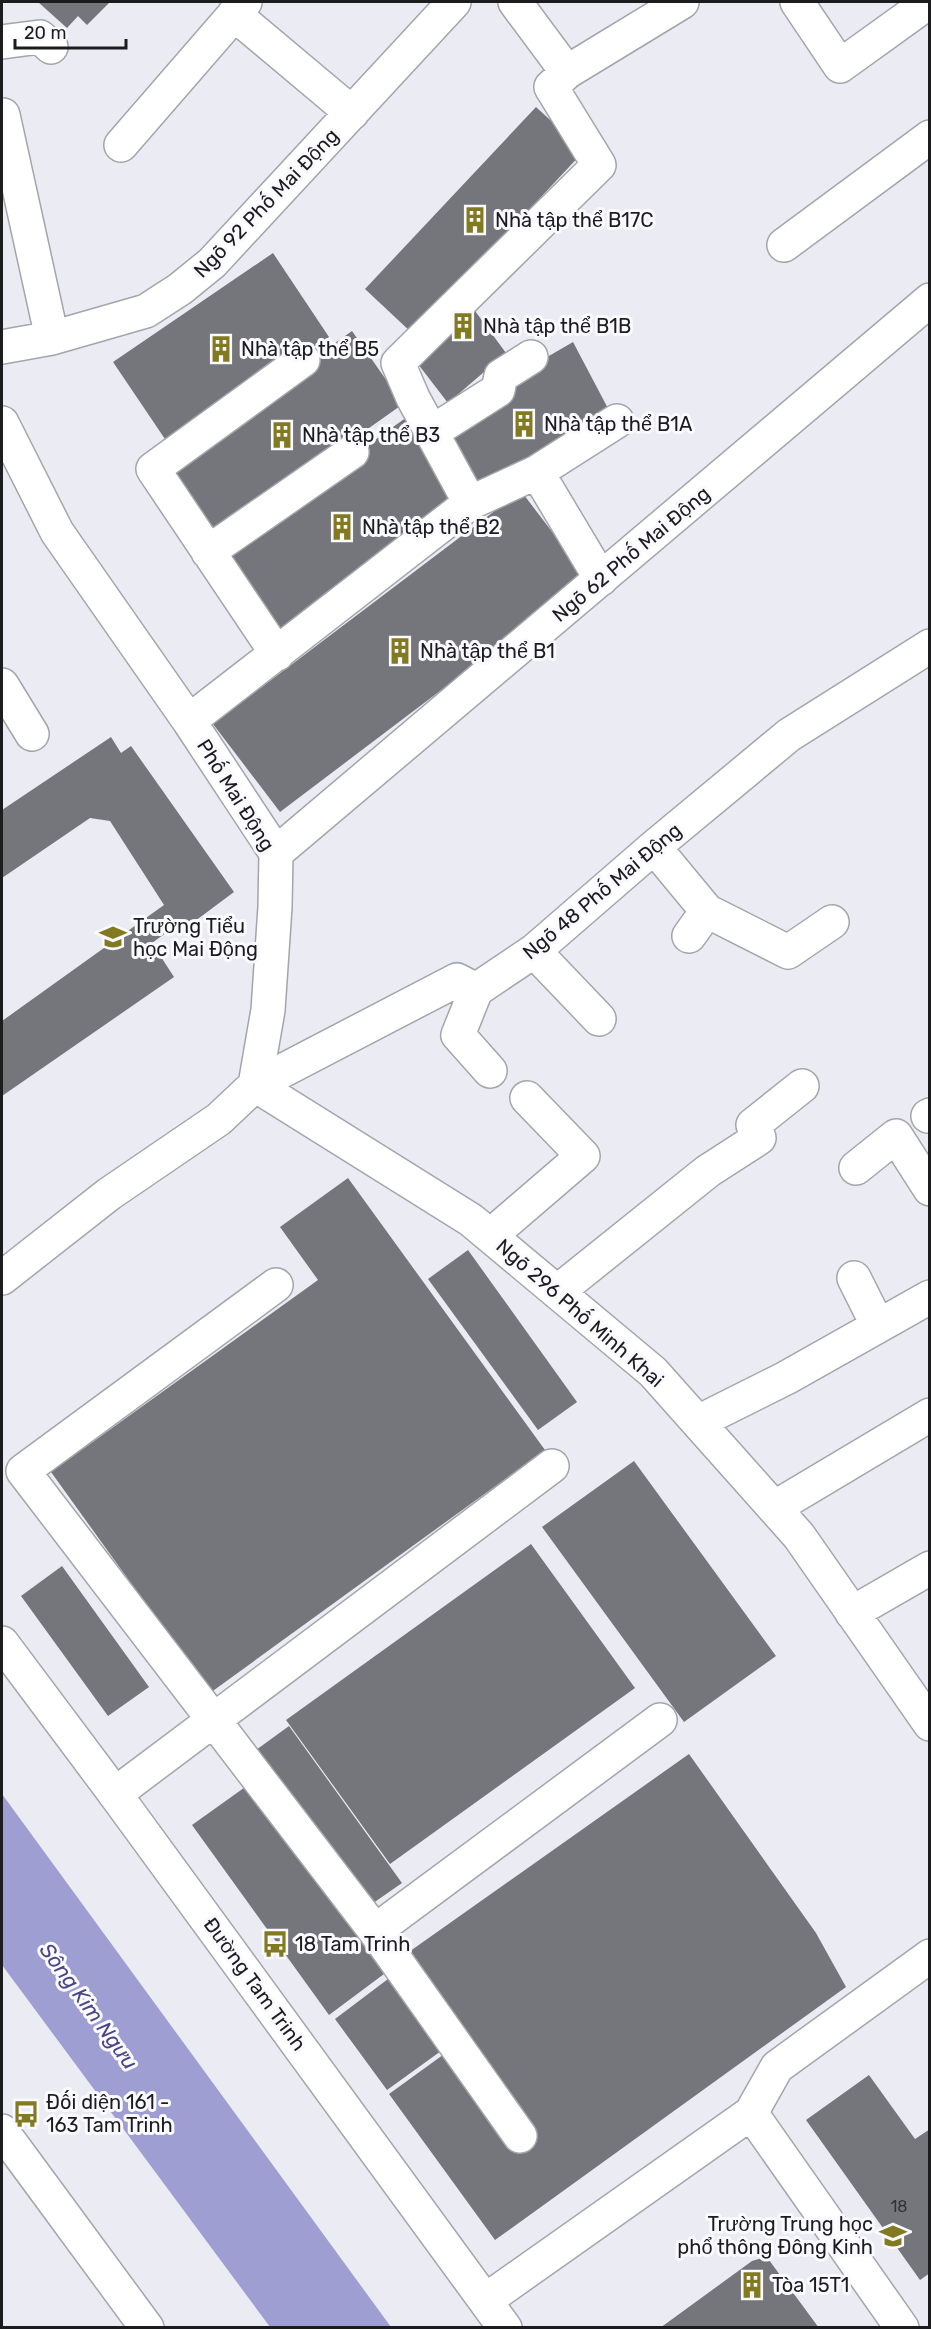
<svg xmlns="http://www.w3.org/2000/svg" width="931" height="2329" font-family="Rubik,sans-serif">
  <rect width="100%" height="100%" fill="#ebebf3"/>
  <path fill="#9f9ed2" d="M2 1794 391 2327H270L2 1965Z"/>
  <path fill="#75757c" d="M38 2H110L87 25 78 16 67 28Z
    M536 107 584 151 413 334 365 289Z
    M273 253 329 337 169 445 113 362Z
    M467 300 506 353 448 403 411 355Z
    M352 331 403 404 212 539 160 467Z
    M573 342 612 416 475 495 438 433 504 382Z
    M407 417 466 500 276 636 217 553Z
    M521 491 588 579 280 812 213 724Z
    M111 737 121 753 131 746 234 892 183 930 178 924 152 943 174 977 2 1096V1021L164 905 110 821 90 818 2 878V810Z
    M348 1178 545 1450 210 1693 51 1472 318 1280 280 1227Z
    M468 1250 577 1402 538 1430 428 1279Z
    M634 1461 776 1656 684 1722 542 1527Z
    M531 1544 635 1688 390 1864 286 1720Z
    M62 1566 149 1687 108 1716 21 1596Z
    M289 1726 402 1883 369 1906 256 1750Z
    M689 1754 816 1933 846 1987 495 2240 389 2094 447 2052 406 1954Z
    M248 1785 384 1974 329 2015 192 1825Z
    M388 1979 441 2051 387 2090 335 2019Z
    M869 2075 915 2139 930 2129V2273L920 2280 806 2120Z
    M762 2258 769 2260 819 2328H660L752 2261Z"/>
  <g fill="none" stroke-linecap="round" stroke-linejoin="round">
    <defs>
      <path id="minor" d="M515 2 567 72 682 2
        M797 2 840 66 922 7 919 2
        M234 14 352 113
        M2 42 40 37 51 47
        M3 115 52 338
        M121 145 245 2
        M784 245 930 137
        M2 347 52 338 146 311 180 289 212 263 454 2
        M2 423 57 532 189 721 276 853 275 907 268 1010 255 1085 219 1119 109 1194 2 1278
        M432 432 498 390 501 376 531 357
        M537 472 601 579
        M470 503 413 398 398 363 599 165 551 87 567 72
        M208 552 352 452
        M277 654 153 469 303 360
        M2 685 32 734
        M189 721 470 503 537 472 617 421
        M654 847 707 911 788 952 832 922
        M276 853 930 300
        M689 936 707 911
        M534 951 599 1019
        M476 990 458 1035 490 1071
        M255 1085 471 1220 653 1372 799 1536 930 1724
        M255 1085 457 980 476 990 534 951 654 847 789 735 930 646
        M928 1116 930 1115
        M856 1168 896 1136 930 1189
        M490 1236 583 1156 527 1098
        M854 1278 878 1326
        M276 1285 23 1471 375 1931 520 2136
        M557 1292 708 1171 759 1138 753 1125 802 1086
        M698 1422 786 1378 930 1297
        M774 1508 930 1415
        M852 1613 930 1568
        M115 1794 552 1466
        M375 1931 660 1720
        M751 2113 777 2067 930 1956
        M486 2300 751 2113 902 2328"/>
      <path id="major" d="M2 1643 115 1794 505 2328
        M2 2131 147 2328"/>
    </defs>
    <use href="#minor" stroke="#a4a4ac" stroke-width="36"/>
    <use href="#major" stroke="#a4a4ac" stroke-width="36"/>
    <use href="#minor" stroke="#fff" stroke-width="33"/>
    <use href="#major" stroke="#fff" stroke-width="33"/>
  </g>
  <defs>
    <symbol id="building-bare" viewBox="-9 -9 18 18"><path d="M-4-6H4V6H1V3H-1V6H-4ZM-2.5-4.3h1.7v1.8h-1.7ZM.8-4.3h1.7v1.8H.8ZM-2.5-1h1.7V.8h-1.7ZM.8-1h1.7V.8H.8Z" fill="#827a20" stroke="#f9f9fe" stroke-width="2.5" paint-order="stroke"/></symbol>
    <symbol id="school-bare" viewBox="-9 -9 18 18"><path d="M0-5L7-2L0 1L-7-2ZM-4 1L0 2.5L4 1V4Q0 6-4 4Z" fill="#827a20" stroke="#f9f9fe" stroke-width="2.5" paint-order="stroke"/></symbol>
    <symbol id="bus-bare" viewBox="-9 -9 18 18"><path d="M-5-6H5V4H4V6H2V4H-2V6H-4V4H-5ZM-3.5-4V0h7V-4ZM-3.5 1.2v1.5H-2V1.2ZM2 1.2v1.5H3.5V1.2Z" fill="#827a20" stroke="#f9f9fe" stroke-width="2.5" paint-order="stroke"/></symbol>
  </defs>
  <g fill-rule="evenodd">
    <use href="#building-bare" x="456" y="201" width="38" height="38"/>
    <use href="#building-bare" x="444" y="307" width="38" height="38"/>
    <use href="#building-bare" x="202" y="330" width="38" height="38"/>
    <use href="#building-bare" x="505" y="405" width="38" height="38"/>
    <use href="#building-bare" x="263" y="416" width="38" height="38"/>
    <use href="#building-bare" x="323" y="508" width="38" height="38"/>
    <use href="#building-bare" x="381" y="632" width="38" height="38"/>
    <use href="#school-bare" x="94" y="918" width="38" height="38"/>
    <use href="#bus-bare" x="256" y="1925" width="38" height="38"/>
    <use href="#bus-bare" x="7" y="2095" width="38" height="38"/>
    <use href="#school-bare" x="874" y="2217" width="38" height="38"/>
    <use href="#building-bare" x="733" y="2266" width="38" height="38"/>
  </g>
  <g text-anchor="middle" dominant-baseline="central" stroke-width="6" stroke-linejoin="round" paint-order="stroke">
    <g font-size="16" fill="#323236">
      <text x="899" y="2206">18</text>
    </g>
    <g font-size="20" fill="#1c1c1f" stroke="#f9f9fe">
      <text transform="translate(266 203) rotate(-46)">Ngõ 92 Phố Mai Động</text>
      <text transform="translate(631 554) rotate(-40)">Ngõ 62 Phố Mai Động</text>
      <text transform="translate(236 795) rotate(58)">Phố Mai Động</text>
      <text transform="translate(602 891) rotate(-40)">Ngõ 48 Phố Mai Động</text>
      <text transform="translate(580 1313) rotate(41)">Ngõ 296 Phố Minh Khai</text>
      <text transform="translate(255 1984) rotate(54)">Đường Tam Trinh</text>
    </g>
    <g font-size="20" fill="#1c1c1f" stroke="#f9f9fe" text-anchor="start">
      <text x="495" y="220">Nhà tập thể B17C</text>
      <text x="483" y="326">Nhà tập thể B1B</text>
      <text x="241" y="349">Nhà tập thể B5</text>
      <text x="544" y="424">Nhà tập thể B1A</text>
      <text x="302" y="435">Nhà tập thể B3</text>
      <text x="362" y="527">Nhà tập thể B2</text>
      <text x="420" y="651">Nhà tập thể B1</text>
      <text x="133" y="926">Trường Tiểu<tspan x="133" dy="23">học Mai Động</tspan></text>
      <text x="295" y="1944">18 Tam Trinh</text>
      <text x="46" y="2102">Đối diện 161 -<tspan x="46" dy="23">163 Tam Trinh</tspan></text>
      <text x="873" y="2224" text-anchor="end">Trường Trung học<tspan x="873" dy="23">phổ thông Đông Kinh</tspan></text>
      <text x="772" y="2285">Tòa 15T1</text>
    </g>
    <g font-size="21" font-style="italic" fill="#4b4485" stroke="#f9f9fe">
      <text transform="translate(89 2006) rotate(54)">Sông Kim Ngưu</text>
    </g>
  </g>
  <rect width="931" height="2329" fill="none" stroke="#1c1c1f" stroke-width="6"/>
  <path d="M15 39v9h111v-9" fill="none" stroke="#1c1c1f" stroke-width="3"/>
  <text x="24" y="39" font-size="18" fill="#1c1c1f" stroke="#f9f9fe" stroke-width="4.5" paint-order="stroke">20 m</text>
</svg>
